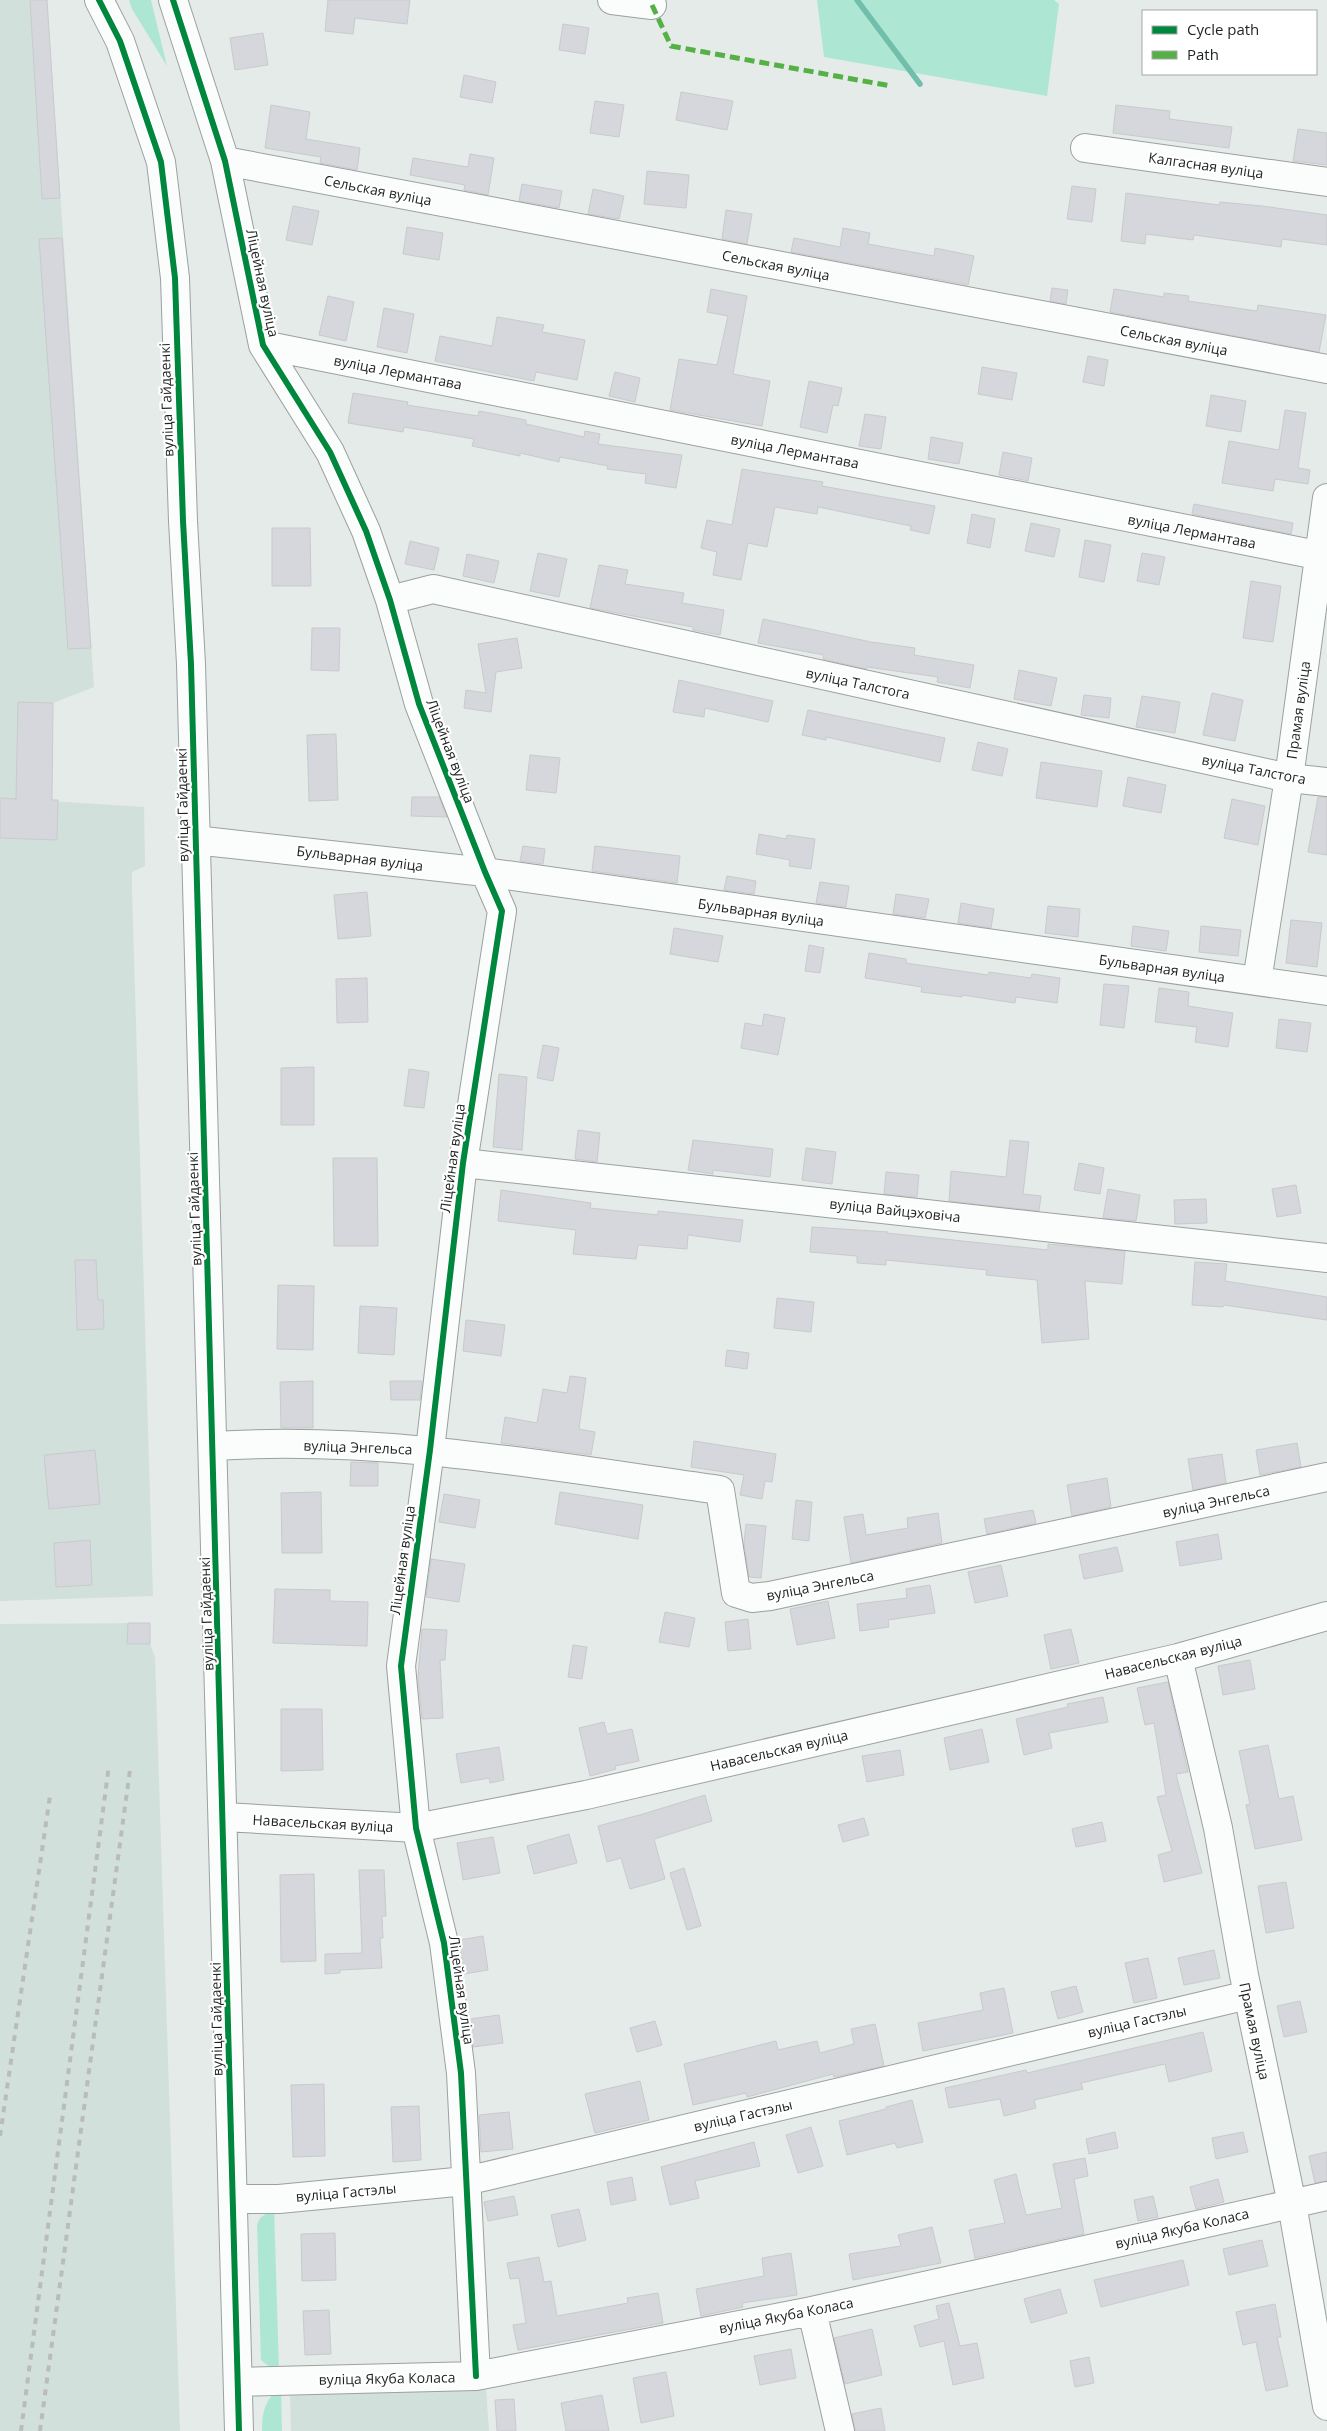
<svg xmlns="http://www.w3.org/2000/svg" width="1327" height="2431" font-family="'Open Sans',sans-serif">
  <rect width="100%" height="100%" fill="#e4ebe8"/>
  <path fill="#d1e0da" d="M0 0H47L94 687 53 703 18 702 17 799 144 807 145 866 132 872V890L153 1596 0 1601Z
    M150 1623V1644L155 1657 180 2431H0V1624Z
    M468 2384 486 2389 489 2431H291L290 2391Z"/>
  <path fill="#aee6d4" d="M129 0H151L167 66 132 9Z
    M817 0H1054L1059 4 1047 96 824 57Z
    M274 2208 279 2370 272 2369 261 2360 257 2225 260 2218Z
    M281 2387 282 2431H262C262 2412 265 2399 281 2387Z"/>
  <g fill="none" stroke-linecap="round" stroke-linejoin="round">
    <path stroke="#71bfaa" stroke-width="5.5" d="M857 0 920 84"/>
  </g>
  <path fill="#d6d6dd" stroke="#c8cbcb" d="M30 0H47L60 198 42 199Z
    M328 0H410L407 24 355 18 353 34 325 31Z
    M563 24 589 28 585 54 559 50Z
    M263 33 268 65 235 70 230 38Z
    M464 75 496 82 492 103 460 97Z
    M681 92 733 101 727 130 676 120Z
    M595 101 624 105 619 137 590 133Z
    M271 105 310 112 306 139 360 148 357 170 320 163 321 157 265 148Z
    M1116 105 1170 111 1169 119 1232 127 1229 148 1113 133Z
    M1298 129 1327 133V165L1293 161Z
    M470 154 494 158 488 195 464 190 465 185 410 175 413 158 468 167Z
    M647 171 689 175 686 208 644 204Z
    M522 184 562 191 559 208 519 201Z
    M1072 186 1096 189 1092 222 1067 219Z
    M593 189 624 196 619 219 588 214Z
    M1126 193 1219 205 1220 202 1262 206 1327 215V245L1282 239 1281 247 1194 235 1193 240 1146 234 1145 244 1121 241Z
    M293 206 319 211 312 245 286 240Z
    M726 210 752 214 747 244 722 239Z
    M407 227 443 233 439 260 403 254Z
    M843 228 870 233 868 244 934 256 935 248 974 256 968 285 791 252 794 238 840 247Z
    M62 238 91 648 68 649 39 239Z
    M1052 288 1068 290 1066 304 1050 301Z
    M711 289 747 296 733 374 770 381 762 426 670 410 679 359 717 365 728 316 707 312Z
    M1114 289 1164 297V293L1189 296 1188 301 1257 311 1258 305 1326 315 1319 352 1110 312Z
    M328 296 354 302 346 341 319 335Z
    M384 308 414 314 407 353 377 347Z
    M497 317 544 325 542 332 585 340 577 380 536 372 534 381 435 361 440 336 492 346Z
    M1088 356 1108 360 1104 386 1083 382Z
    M982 367 1017 373 1012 400 978 394Z
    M615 372 640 378 635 402 609 396Z
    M809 381 842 388 838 406 833 405 827 433 800 427Z
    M353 393 408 402 407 405 478 416 479 411 526 420V424L584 437 585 431 600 434 598 444 682 455 676 488 645 483 646 474 607 469 608 466 560 457 559 462 520 453V456L472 446 474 439 404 427 403 432 348 423Z
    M1211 395 1246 401 1241 432 1206 426Z
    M1285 410 1306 413 1298 468 1310 470 1308 484 1275 479 1273 491 1222 483 1229 441 1279 450Z
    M865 414 886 417 881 449 859 446Z
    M931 437 963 443 959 464 928 459Z
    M1003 452 1032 458 1028 481 999 475Z
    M742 469 823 482 822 486 935 506 929 534 910 530 911 526 818 507 817 514 775 507 767 547 748 543 741 580 713 575 717 552 701 548 707 520 732 525Z
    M1194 504 1293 523 1291 534 1192 514Z
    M972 514 995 519 990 548 967 543Z
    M1031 523 1060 529 1054 557 1025 551Z
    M272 528H310L311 586H272Z
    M1085 540 1111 545 1104 582 1079 577Z
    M410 541 439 548 434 570 405 564Z
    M538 553 567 559 559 597 530 591Z
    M1142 553 1165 557 1159 585 1137 581Z
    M467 554 499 561 494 583 463 576Z
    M599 565 628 570 625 584 684 593 682 603 724 610 720 635 693 630V627L590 608Z
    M1251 581 1281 586 1273 642 1243 638Z
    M763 619 871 642 915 648 914 655 974 665 970 688 937 682 938 677 867 667 866 669 823 659 824 655 758 643Z
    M312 628H340L339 671 311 670Z
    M517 638 522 668 496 672 491 712 464 708 466 690 486 693 478 644Z
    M1019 670 1057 678 1051 706 1014 699Z
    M679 680 773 701 768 722 705 708 704 717 673 712Z
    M1212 693 1243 700 1235 741 1203 735Z
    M1084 695 1111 698 1109 718 1081 715Z
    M1142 696 1180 702 1175 733 1136 727Z
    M18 702 53 703 52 800H58L57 840 0 838V798L16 799Z
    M808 710 945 738 940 762 826 737V740L802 735Z
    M336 734 338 800 309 801 307 735Z
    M978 742 1008 749 1002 776 972 770Z
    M530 755 560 758 556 793 526 790Z
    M1041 762 1102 771 1097 807 1036 798Z
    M1128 777 1166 785 1161 813 1123 806Z
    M412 797H439L447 817 411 816Z
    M1318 797H1327V855L1308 852Z
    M1232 799 1265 806 1258 845 1224 838Z
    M759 834 786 839 787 835 815 839 811 869 789 866 790 860 756 854Z
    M523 846 545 849 543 864 520 861Z
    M595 846 680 856 677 883 592 871Z
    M727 876 756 881 754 894 724 890Z
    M820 882 849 886 846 907 816 903Z
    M367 892 371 936 338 939 334 895Z
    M896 894 929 899 925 918 893 914Z
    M961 903 994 909 991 928 958 923Z
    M1048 906 1080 909 1078 937 1045 933Z
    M1291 920 1322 923 1317 967 1286 963Z
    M1133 926 1169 931 1166 951 1131 946Z
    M1201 926 1241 930 1238 956 1199 952Z
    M674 928 723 936 718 962 670 954Z
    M809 945 824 948 820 973 805 971Z
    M869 953 906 959V963L988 975 989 972 1031 978 1032 974 1060 978 1057 1003 1016 997 1015 1003 962 995V997L921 992 922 987 865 978Z
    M367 978 368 1022 337 1023 336 979Z
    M1104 984 1129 986 1124 1028 1100 1025Z
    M1159 988 1189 992 1188 1006 1233 1013 1228 1047 1195 1042 1197 1027 1155 1022Z
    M764 1014 785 1018 778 1055 741 1048 745 1023 762 1026Z
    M1279 1019 1311 1023 1307 1052 1276 1048Z
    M543 1045 559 1048 553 1081 537 1078Z
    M314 1067V1125H281V1068Z
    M409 1069 429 1072 424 1108 404 1106Z
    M499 1074 527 1077 522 1150 493 1147Z
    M578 1130 600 1133 597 1162 575 1159Z
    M693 1140 773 1149 770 1177 713 1170V1174L688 1170Z
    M1010 1140 1029 1142 1023 1194 1041 1196 1039 1211 949 1201 951 1171 1006 1177Z
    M806 1148 836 1152 832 1184 802 1180Z
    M333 1158H377L378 1246H334Z
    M1079 1163 1104 1168 1100 1194 1074 1190Z
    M886 1172 919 1175 917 1197 884 1194Z
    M1296 1185 1301 1213 1277 1217 1272 1189Z
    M1108 1189 1140 1195 1136 1221 1103 1218Z
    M501 1190 591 1203 590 1208 658 1215V1211L743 1220 740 1242 688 1235 687 1249 638 1245 636 1259 573 1254 576 1230 498 1221Z
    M1206 1199 1207 1223 1175 1224 1174 1200Z
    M812 1227 888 1232 887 1233 1048 1250V1244L1125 1251 1122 1284 1085 1281 1089 1339 1042 1343 1037 1280 986 1275 987 1270 886 1260V1265L857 1263V1256L810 1252Z
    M75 1260H96L98 1300H103L104 1329 77 1330Z
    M1195 1262 1227 1264 1225 1281 1327 1297V1320L1224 1305 1223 1307 1192 1305Z
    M278 1285 314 1286 313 1350 277 1349Z
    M777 1298 814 1302 811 1332 774 1328Z
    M360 1306 397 1308 394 1355 358 1353Z
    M466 1320 505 1325 501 1356 463 1351Z
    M727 1350 749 1353 747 1369 725 1366Z
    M570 1376 586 1378 579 1429 595 1432 591 1455 501 1443 505 1417 537 1423 543 1389 567 1393Z
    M313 1381V1428H281L280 1382Z
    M390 1381H422L420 1400H391Z
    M694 1441 776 1454 772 1482 765 1481 762 1499 740 1495 744 1475 691 1467Z
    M1297 1443 1301 1467 1260 1475 1256 1450Z
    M95 1450 100 1504 49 1509 44 1455Z
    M1222 1454 1226 1483 1193 1490 1188 1459Z
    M351 1462 378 1463V1486H350Z
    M1107 1478 1111 1507 1072 1516 1067 1485Z
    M321 1492 322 1553H282L281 1493Z
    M560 1492 643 1505 638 1539 555 1524Z
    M444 1494 480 1500 475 1528 439 1522Z
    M796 1500 812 1502 809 1541 792 1539Z
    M1033 1510 1036 1523 987 1534 984 1519Z
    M938 1513 942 1543 851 1563 844 1517 863 1514 866 1535 908 1528 907 1518Z
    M746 1524 766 1526 761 1578 749 1577 744 1543Z
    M1218 1534 1222 1559 1180 1566 1176 1542Z
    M90 1540 92 1585 56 1587 54 1543Z
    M1117 1547 1123 1571 1084 1579 1079 1555Z
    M431 1559 465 1564 459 1602 426 1597Z
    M1001 1565 1008 1596 975 1603 968 1572Z
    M930 1585 935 1613 888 1620 889 1627 860 1631 857 1604 907 1598 906 1589Z
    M275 1589 330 1590V1601L368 1602 367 1646 273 1643Z
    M828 1601 835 1638 797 1645 790 1609Z
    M665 1612 695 1618 689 1647 659 1642Z
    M748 1619 751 1649 728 1651 725 1622Z
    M128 1623H150V1644H127Z
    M422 1629 447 1630 445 1660H440L443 1718 422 1719 418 1677Z
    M1071 1629 1079 1663 1051 1669 1044 1635Z
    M573 1645 587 1647 582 1679 568 1677Z
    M1250 1660 1255 1689 1223 1695 1218 1666Z
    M1168 1682 1188 1772 1176 1774 1202 1873 1164 1882 1158 1855 1172 1851 1157 1797 1166 1795 1154 1723 1145 1725 1137 1688Z
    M1103 1697 1108 1722 1049 1733 1052 1748 1024 1755 1016 1719 1068 1707 1067 1704Z
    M281 1709H322L323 1770 281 1771Z
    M604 1722 607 1734 632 1729 639 1761 615 1766 616 1769 590 1776 579 1728Z
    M982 1729 989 1762 950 1770 944 1738Z
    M1268 1745 1279 1799 1293 1796 1302 1840 1255 1849 1246 1805 1250 1804 1239 1751Z
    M499 1747 504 1780 490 1783 489 1778 461 1783 456 1754Z
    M900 1750 904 1775 867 1782 862 1756Z
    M705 1795 712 1821 654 1839 665 1879 630 1889 621 1858 607 1862 598 1826 643 1814Z
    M864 1818 869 1835 843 1842 838 1825Z
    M1102 1822 1106 1841 1076 1847 1072 1829Z
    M569 1834 577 1863 534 1874 527 1846Z
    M493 1837 500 1873 463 1880 457 1843Z
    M684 1868 701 1926 687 1930 670 1873Z
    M359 1870H384L386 1916H382L383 1938H380L382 1968 340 1970V1973L325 1974V1954L362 1953Z
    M314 1874 316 1961 281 1962 280 1875Z
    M1286 1882 1294 1928 1266 1933 1258 1886Z
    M483 1936 488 1970 464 1974 459 1940Z
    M1214 1950 1220 1978 1184 1985 1178 1958Z
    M1148 1958 1157 1998 1134 2003 1125 1963Z
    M1076 1986 1083 2012 1058 2019 1051 1992Z
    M1004 1988 1013 2033 923 2051 918 2023 983 2010 980 1993Z
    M1300 2001 1307 2032 1284 2037 1277 2006Z
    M499 2015 503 2043 473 2047 470 2019Z
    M655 2021 662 2045 637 2052 630 2028Z
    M875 2024 884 2066 834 2077 833 2074 747 2097 746 2093 693 2105 684 2064 776 2041 778 2050 817 2041 820 2053 854 2044 851 2029Z
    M1203 2032 1212 2071 1169 2082 1165 2064 1081 2083 1083 2089 1034 2100 1036 2108 1004 2116 1000 2099 949 2108 945 2088 1026 2070 1027 2073Z
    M640 2081 649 2120 595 2133 585 2094Z
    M324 2084 325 2156 293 2157 291 2085Z
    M912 2100 923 2142 897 2148 895 2143 847 2155 839 2121 886 2109V2107Z
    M419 2106 421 2160 393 2162 391 2107Z
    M509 2112 513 2149 481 2152 479 2115Z
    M811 2127 823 2166 798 2173 786 2135Z
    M1115 2132 1118 2148 1089 2154 1086 2139Z
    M1243 2132 1248 2152 1216 2159 1212 2138Z
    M754 2142 760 2166 695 2181 699 2198 670 2205 661 2167Z
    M1327 2152V2181L1315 2183 1309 2156Z
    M1085 2158 1088 2176 1074 2179 1084 2234 975 2258 969 2230 1005 2223 994 2180 1016 2174 1026 2215 1062 2208 1053 2164Z
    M632 2177 636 2200 611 2205 607 2182Z
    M1218 2179 1224 2202 1196 2209 1190 2187Z
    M514 2196 518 2215 488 2221 484 2202Z
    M1153 2196 1158 2217 1138 2221 1134 2200Z
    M579 2209 586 2240 558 2247 551 2215Z
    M932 2227 941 2263 853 2280 849 2254 901 2246 898 2235Z
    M335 2233 336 2280 302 2281 301 2234Z
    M1262 2240 1268 2266 1229 2275 1223 2249Z
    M791 2253 797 2295 742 2303 743 2307 701 2316 696 2289 764 2276 762 2258Z
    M539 2257 544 2282 551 2281 557 2316 628 2303 627 2298 658 2293 663 2323 518 2350 513 2325 526 2323 519 2278 510 2279 507 2263Z
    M1183 2260 1189 2285 1101 2307 1094 2280Z
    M1060 2289 1067 2313 1031 2323 1024 2299Z
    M949 2303 960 2346 977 2343 984 2378 953 2385 944 2341 920 2347 914 2326 939 2319 936 2306Z
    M1275 2304 1281 2337H1277L1288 2386 1266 2391 1256 2342 1243 2345 1236 2312Z
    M329 2310 331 2354 305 2355 303 2311Z
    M872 2329 882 2375 845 2384 834 2338Z
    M791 2349 796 2378 760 2385 754 2356Z
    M1089 2357 1094 2383 1075 2387 1070 2361Z
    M666 2372 674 2416 641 2423 633 2378Z
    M602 2395 609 2431H566L561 2403Z
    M514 2399 516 2431H497L495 2400Z
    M881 2408 885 2431H855L852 2414Z"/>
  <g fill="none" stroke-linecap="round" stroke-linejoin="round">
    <defs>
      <path id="minor" d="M99 0 120 41 161 162 175 278 183 521 191 664 239 2431
        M173 0 225 161 263 345 330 452 366 531 390 600 419 704 485 872 502 911 463 1163 430 1450 401 1666 416 1828 444 1943 461 2073 476 2376
        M612 0 652 5
        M1085 148 1327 182
        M225 161 1327 369
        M263 345 1327 557
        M390 600 433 589 1289 778 1327 782
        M195 840 485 872 1327 991
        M1257 981 1289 778 1327 498
        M463 1163 1327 1258
        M214 1446C384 1435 553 1467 720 1490L736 1593 752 1598 770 1596 1327 1477
        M1178 1658 1218 1828 1244 1975 1292 2204 1327 2406
        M224 1817 416 1828 586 1795 1178 1658 1327 1616
        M233 2199H279L466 2181 1248 1995
        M812 2311 840 2431
        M238 2382 476 2376 812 2311 1327 2196"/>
    </defs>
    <use href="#minor" stroke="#9ba19e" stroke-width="30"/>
    <use href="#minor" stroke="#fbfcfc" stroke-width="28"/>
    <path stroke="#babbbb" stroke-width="4" stroke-dasharray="6 6" stroke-linecap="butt" d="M0 2136 50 1796
      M21 2431 109 1765
      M40 2431 130 1770"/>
    <path stroke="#55b145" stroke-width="5" stroke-dasharray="10 5" stroke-linecap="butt" d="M652 5 671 46 891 86"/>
    <defs>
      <path id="cycleway" d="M99 0 120 41 161 162 175 278 183 521 191 664 239 2431
        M173 0 225 161 263 345 330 452 366 531 390 600 419 704 485 872 502 911 463 1163 430 1450 401 1666 416 1828 444 1943 461 2073 476 2376"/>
    </defs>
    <use href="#cycleway" stroke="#fff" stroke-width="9"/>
    <use href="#cycleway" stroke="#00873e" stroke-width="6"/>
  </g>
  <g text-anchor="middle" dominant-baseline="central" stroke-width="4.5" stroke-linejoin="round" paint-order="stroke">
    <g font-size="14" fill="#1d2220" stroke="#fff">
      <text transform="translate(1206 165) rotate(8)">Калгасная вуліца</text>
      <text transform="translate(378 190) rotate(11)">Сельская вуліца</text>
      <text transform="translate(776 265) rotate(11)">Сельская вуліца</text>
      <text transform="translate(263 283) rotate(78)">Ліцейная вуліца</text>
      <text transform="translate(1174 340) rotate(11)">Сельская вуліца</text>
      <text transform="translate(398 372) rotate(11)">вуліца Лермантава</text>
      <text transform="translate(166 400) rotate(-92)">вуліца Гайдаенкі</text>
      <text transform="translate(795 451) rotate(11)">вуліца Лермантава</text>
      <text transform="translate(1192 531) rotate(11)">вуліца Лермантава</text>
      <text transform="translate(858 683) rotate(12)">вуліца Талстога</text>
      <text transform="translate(1298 710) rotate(-82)">Прамая вуліца</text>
      <text transform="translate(451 751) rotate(69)">Ліцейная вуліца</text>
      <text transform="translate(1254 769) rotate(11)">вуліца Талстога</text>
      <text transform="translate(182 805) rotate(-91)">вуліца Гайдаенкі</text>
      <text transform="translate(360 858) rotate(7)">Бульварная вуліца</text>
      <text transform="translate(761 912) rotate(8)">Бульварная вуліца</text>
      <text transform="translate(1162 968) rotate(8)">Бульварная вуліца</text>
      <text transform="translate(452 1158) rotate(-82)">Ліцейная вуліца</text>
      <text transform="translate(194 1209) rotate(-92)">вуліца Гайдаенкі</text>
      <text transform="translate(895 1210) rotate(6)">вуліца Вайцэховіча</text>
      <text transform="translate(358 1447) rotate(2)">вуліца Энгельса</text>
      <text transform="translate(1216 1501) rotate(-12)">вуліца Энгельса</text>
      <text transform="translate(402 1560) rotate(-82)">Ліцейная вуліца</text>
      <text transform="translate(820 1585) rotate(-11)">вуліца Энгельса</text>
      <text transform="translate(206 1614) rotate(-92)">вуліца Гайдаенкі</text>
      <text transform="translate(1173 1657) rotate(-14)">Навасельская вуліца</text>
      <text transform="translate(779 1750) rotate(-13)">Навасельская вуліца</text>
      <text transform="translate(323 1823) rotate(3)">Навасельская вуліца</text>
      <text transform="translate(462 1990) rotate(82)">Ліцейная вуліца</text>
      <text transform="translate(216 2019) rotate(-91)">вуліца Гайдаенкі</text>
      <text transform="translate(1137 2021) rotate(-13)">вуліца Гастэлы</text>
      <text transform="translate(1255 2031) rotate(78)">Прамая вуліца</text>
      <text transform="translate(743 2115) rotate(-13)">вуліца Гастэлы</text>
      <text transform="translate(346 2192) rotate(-5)">вуліца Гастэлы</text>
      <text transform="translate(1182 2228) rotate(-13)">вуліца Якуба Коласа</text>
      <text transform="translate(786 2315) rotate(-11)">вуліца Якуба Коласа</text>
      <text transform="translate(387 2378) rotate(-1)">вуліца Якуба Коласа</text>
    </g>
  </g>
  <rect x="1142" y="10" width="175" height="65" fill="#ffffff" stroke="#a5a7a6"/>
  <rect x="1152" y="26" width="25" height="8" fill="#00873e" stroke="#a5a7a6"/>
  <text x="1187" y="35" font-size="15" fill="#1d2220">Cycle path</text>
  <rect x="1152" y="51" width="25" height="8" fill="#55b145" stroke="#a5a7a6"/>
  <text x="1187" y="60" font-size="15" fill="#1d2220">Path</text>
</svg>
